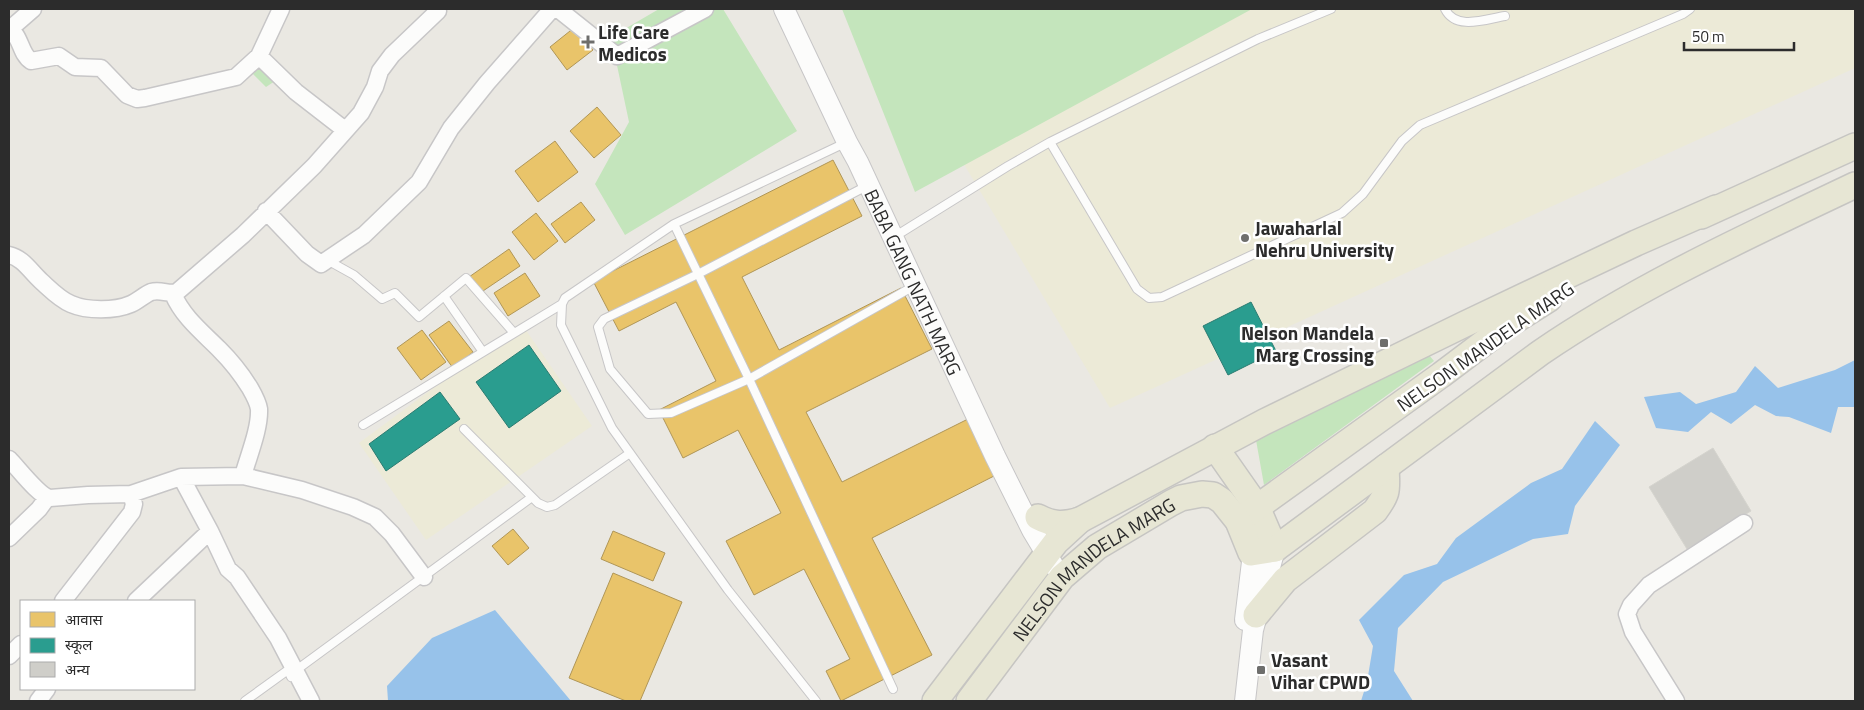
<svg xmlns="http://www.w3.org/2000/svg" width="1864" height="710" font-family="'Titillium Web','Noto Sans Devanagari',sans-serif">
  <rect width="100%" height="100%" fill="#eae8e2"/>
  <path fill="#ecead7" d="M871 9H1855V68L1110 408Z
    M521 323 592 426 426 540 359 443Z"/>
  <path fill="#c4e5bc" d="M659 9H723L797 131 625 235 595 184 629 122 611 37Z
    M842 9H1252L915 192Z
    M259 56 281 77 266 87 246 67Z
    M1429 355 1434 361 1264 485 1256 440Z"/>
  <path fill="#97c2ea" d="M1855 360V407H1838L1831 433 1789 417 1776 416 1755 405 1731 424 1711 412 1688 432 1656 428 1644 397 1680 392 1696 404 1736 392 1755 366 1778 388 1835 370Z
    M1595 421 1620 445 1575 506 1568 534 1533 539 1443 582 1398 628 1394 671 1413 701H1361L1367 682 1373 646 1359 620 1404 575 1437 564 1456 538 1531 483 1562 469Z
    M495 610 571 701H388L387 686 432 638Z"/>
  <path fill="#e9c46a" stroke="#b09657" d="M575 27 593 50 567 70 550 47Z
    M597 107 621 135 594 158 570 131Z
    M555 141 578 172 538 202 515 171Z
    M833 160 862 216 742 277 779 350 901 288 932 349 806 412 842 482 968 419 996 475 872 538 932 655 841 701 826 671 850 659 804 569 754 595 726 541 781 513 738 430 683 458 659 410 716 381 676 302 619 331 593 281Z
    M581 202 595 220 565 243 551 224Z
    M536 213 558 241 534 260 512 232Z
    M509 249 520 266 480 293 469 277Z
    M525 273 540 296 508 316 494 293Z
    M449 321 473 352 453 368 429 335Z
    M422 330 446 362 421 380 397 348Z
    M513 529 529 548 508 565 492 546Z
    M613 531 665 553 653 581 601 559Z
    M613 573 682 602 640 701H626L569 678Z"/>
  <path fill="#2a9d8f" stroke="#2b7b71" d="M1251 302 1276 351 1228 375 1203 326Z
    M529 345 561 391 509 428 476 382Z
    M440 392 460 419 386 471 369 444Z"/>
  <path fill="#cfcec9" stroke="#d5d4ce" d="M1713 448 1751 511 1687 549 1649 487Z"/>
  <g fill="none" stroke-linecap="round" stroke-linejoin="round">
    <defs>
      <path id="service" d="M1445 9C1456 31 1486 19 1505 16
        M1050 142 1137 289 1149 298 1162 297 1342 213 1363 194 1402 141 1420 125 1683 14 1690 9
        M861 189 698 274 604 319 598 327 610 369 648 414 671 413 749 379 914 286
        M674 224 749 379 893 689
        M902 232 1008 166 1050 142 1258 39 1331 9
        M327 260 354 275 382 299 395 293 419 317 466 278 514 333
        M444 296 483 352
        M363 425 562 304
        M464 429 538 503 547 507 555 505 630 453
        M295 671 532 497
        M245 701 288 670 291 677
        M816 701 728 590 612 428 561 325 562 304 565 298 674 224 845 143"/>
      <path id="minor" d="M281 9 259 56 296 92 345 130
        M558 9 617 56 705 9
        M9 29C21 35 20 54 31 61L59 56 75 67 101 68 127 95 137 99 145 98 236 77 259 56
        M10 29 33 9
        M266 211 307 254 321 264 364 235 419 182 451 128 487 83 552 9
        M9 255C23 258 30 271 41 281 50 289 59 299 71 304 87 311 115 311 131 304 138 301 144 295 151 292 161 289 169 295 177 292L243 235 314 166 361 113 375 87 380 71 392 55 438 11 436 9
        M173 294C183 317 202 332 219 349 231 361 242 375 250 388 254 395 258 402 259 409 260 429 248 457 243 476
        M9 459C18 468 39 496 50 498L88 495 131 494 181 477 243 476 302 490 353 507 375 517 392 534 424 577
        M181 477 210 531
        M9 538 39 509 47 498
        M63 601 132 512 134 504 131 494
        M136 601 210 531 228 569 237 577 278 638 311 701
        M9 656 21 644
        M38 701 47 689
        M1676 701 1633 632 1627 614 1631 605 1649 585 1744 523"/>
      <g id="tertiary">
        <path id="s1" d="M784 9 847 142 858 162 995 456 1032 530 1053 565"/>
        <path d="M1245 620 1252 562 1251 553"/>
        <path d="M1245 701 1253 630 1275 549"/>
      </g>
      <g id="primary">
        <path d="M1701 216 1855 146"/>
        <path d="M1215 447 1257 507 1275 549"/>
        <path d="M1038 517C1053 525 1064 525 1080 520L1264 422 1465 324 1636 243 1716 208"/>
        <path d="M1238 521 1441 375 1506 326 1549 299"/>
        <path d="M1256 615 1285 580 1375 511C1389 492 1387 490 1386 467"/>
        <path d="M935 701 1056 542 1080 520"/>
        <path id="s2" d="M969 701 1062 577 1097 547 1171 503 1181 498 1202 494 1213 495 1222 501 1238 521 1251 553 1275 549 1540 353C1638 286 1748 236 1855 185"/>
      </g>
    </defs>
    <use href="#service" stroke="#c7c6c7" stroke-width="10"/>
    <use href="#minor" stroke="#c7c6c7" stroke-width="19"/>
    <use href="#tertiary" stroke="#c7c6c7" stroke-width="22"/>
    <use href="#primary" stroke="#c6c5c2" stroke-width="28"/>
    <use href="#service" stroke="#fcfcfb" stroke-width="8"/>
    <use href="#minor" stroke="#fcfcfb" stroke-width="16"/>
    <use href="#tertiary" stroke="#fcfcfb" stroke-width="20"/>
    <use href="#primary" stroke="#e7e6d4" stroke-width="25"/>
  </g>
  <g fill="#6e6e6c" stroke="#fff" stroke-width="2">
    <path d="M585.5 34.5h5v5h5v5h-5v5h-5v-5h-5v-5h5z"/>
    <circle cx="1245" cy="238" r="5"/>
    <rect x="1379" y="338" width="10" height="10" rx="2.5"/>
    <rect x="1256" y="665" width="10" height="10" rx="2.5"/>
  </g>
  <g text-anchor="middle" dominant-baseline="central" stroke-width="5" stroke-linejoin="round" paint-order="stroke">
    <g font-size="19" font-weight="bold" fill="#2c2c2c" stroke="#fff" text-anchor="start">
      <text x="598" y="31">Life Care<tspan x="598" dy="22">Medicos</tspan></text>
      <text x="1255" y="227">Jawaharlal<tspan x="1255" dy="22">Nehru University</tspan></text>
      <text x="1374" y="332" text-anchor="end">Nelson Mandela<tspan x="1374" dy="22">Marg Crossing</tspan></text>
      <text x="1271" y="659">Vasant<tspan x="1271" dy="22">Vihar CPWD</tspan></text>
    </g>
    <g font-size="19" fill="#2c2c2c" stroke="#fff">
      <text stroke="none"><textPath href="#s1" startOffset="302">BABA GANG NATH MARG</textPath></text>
      <text transform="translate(1485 346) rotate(-35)">NELSON MANDELA MARG</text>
      <text stroke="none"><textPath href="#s2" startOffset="184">NELSON MANDELA MARG</textPath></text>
    </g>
  </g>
  <rect width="1864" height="710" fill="none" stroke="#2c2c2c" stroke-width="20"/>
  <rect x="20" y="600" width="175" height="90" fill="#ffffff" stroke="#ababab"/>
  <rect x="30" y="612" width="25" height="15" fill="#e9c46a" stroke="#ababab"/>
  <text x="65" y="625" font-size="15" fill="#2c2c2c">आवास</text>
  <rect x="30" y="638" width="25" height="15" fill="#2a9d8f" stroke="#ababab"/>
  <text x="65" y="650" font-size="15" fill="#2c2c2c">स्कूल</text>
  <rect x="30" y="662" width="25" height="15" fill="#cfcec9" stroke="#ababab"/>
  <text x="65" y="675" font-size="15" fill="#2c2c2c">अन्य</text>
  <path d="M1684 42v8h110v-8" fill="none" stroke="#2c2c2c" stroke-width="2.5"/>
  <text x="1692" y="42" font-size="15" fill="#2c2c2c" stroke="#ffffff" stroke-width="4" paint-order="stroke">50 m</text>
</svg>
